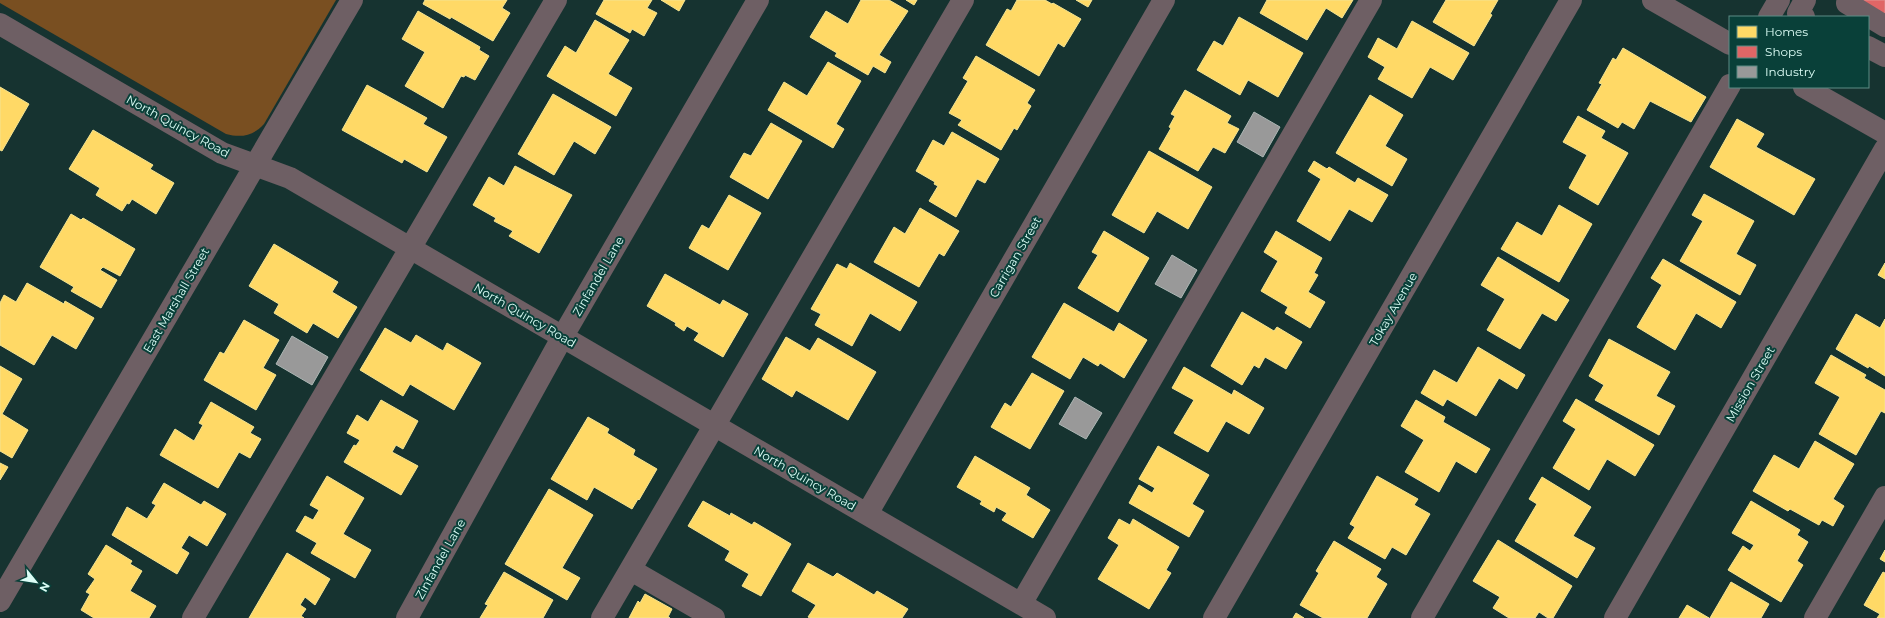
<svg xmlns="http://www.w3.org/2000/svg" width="1885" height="618" font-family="Montserrat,sans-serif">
  <rect width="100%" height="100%" fill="#163330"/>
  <path fill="#794f21" d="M0 0H336L264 124C253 136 241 138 226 134L0 3Z"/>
  <path fill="#ffd966" stroke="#f4e491" d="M425 0H507L502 8 510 13 493 41 451 17 450 19 423 4Z
    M604 0H652L647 8 657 13 644 36 632 29 630 33 596 14Z
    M661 0H685L679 11Z
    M861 0H889L908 11 879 55 891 62 885 73 873 66 868 75 835 56 837 53 810 37 826 11 848 24Z
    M906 0H917L914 5Z
    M1017 0H1045L1052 4 1053 3 1081 19 1064 47 1058 43 1039 76 986 45 1007 9 1011 11Z
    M1076 0H1092L1088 7Z
    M1267 0H1353L1342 18 1326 8 1307 40 1260 13Z
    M1446 0H1498L1490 14 1492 15 1474 46 1433 22Z
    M418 11 480 47 479 50 489 56 475 80 465 75 464 77 461 76 443 108 405 86 425 52 402 39Z
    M1239 17 1303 53 1278 97 1248 80 1240 95 1197 70 1214 41 1223 46Z
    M595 20 629 40 608 74 632 88 616 116 547 76 565 46 576 53Z
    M1412 21 1469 53 1453 80 1430 67 1412 98 1378 79 1385 67 1368 57 1378 38 1397 49Z
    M1623 48 1706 97 1691 122 1650 101 1634 129 1622 122 1618 128 1587 110 1602 84 1599 83 1613 58 1616 60Z
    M976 56 1035 90 1027 103 1031 106 1017 130 1014 128 1001 150 958 125 962 120 949 113 968 81 963 78Z
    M828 62 861 81 836 124 844 129 833 148 768 110 784 82 807 96Z
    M367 85 427 118 423 124 447 137 427 172 404 159 402 163 342 130Z
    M0 87 29 104 2 151 0 150Z
    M1185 90 1231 116 1227 123 1239 129 1225 153 1213 147 1198 171 1159 149 1171 128 1169 127 1175 116 1171 114Z
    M553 94 611 127 595 154 574 141 554 175 518 154Z
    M1370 95 1403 115 1385 146 1407 159 1392 186 1336 153Z
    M1578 116 1605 131 1601 138 1628 153 1598 205 1569 188 1587 155 1563 142Z
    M1737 119 1764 134 1756 147 1815 179 1794 215 1710 167Z
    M771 123 802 141 768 199 730 177 744 153 751 156Z
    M93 130 153 165 150 169 174 183 156 214 132 199 129 204 127 203 122 211 96 195 100 188 69 169Z
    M952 132 999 159 985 183 977 179 956 217 929 201 938 186 934 184 935 182 916 171 933 140 944 146Z
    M1149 151 1212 187 1188 229 1157 211 1144 233 1112 215Z
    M1314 161 1327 169 1329 167 1355 183 1358 178 1388 195 1372 222 1349 209 1330 241 1297 221 1321 179 1308 171Z
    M515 166 572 195 539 253 509 236 513 231 494 221 496 218 473 205 489 177 504 186Z
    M1704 194 1754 221 1736 254 1756 265 1740 295 1680 261 1703 221 1692 215Z
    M729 195 761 213 728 270 689 248 702 225 709 229Z
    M1559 205 1592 224 1559 282 1501 249 1517 222 1542 236Z
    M920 208 959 231 944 256 939 253 919 287 874 262 894 227 905 234Z
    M71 214 81 220 83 218 135 249 120 276 103 267 100 270 117 280 101 308 71 291 74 287 40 267Z
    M1104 231 1149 258 1118 312 1078 288 1098 255 1092 252Z
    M1276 231 1322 258 1314 273 1318 275 1308 292 1325 302 1310 328 1285 313 1288 307 1261 291 1278 261 1264 252Z
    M274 244 338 282 332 292 357 307 338 338 313 323 307 333 274 313 279 304 249 286Z
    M1498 257 1569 300 1556 321 1542 313 1520 349 1487 330 1505 299 1481 285Z
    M1663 259 1736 302 1721 328 1696 313 1675 350 1637 327 1662 285 1651 278Z
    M850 263 917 302 900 331 870 313 852 346 815 325 821 314 811 309 837 264 847 269Z
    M1885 263V279L1878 275Z
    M665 274 720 305 723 300 748 314 723 357 694 340 699 333 687 326 684 331 675 325 676 323 647 306Z
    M27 283 64 304 65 301 94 318 76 349 52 335 34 365 0 345V303L4 295 16 302Z
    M1064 303 1114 332 1119 323 1147 340 1124 378 1100 363 1098 366 1083 357 1070 379 1032 357Z
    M1242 312 1274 331 1277 327 1302 342 1286 369 1265 357 1259 368 1254 365 1242 385 1211 366Z
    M1856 314 1880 328 1885 319V376L1869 366 1868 368 1836 349Z
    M244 320 279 340 263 368 276 375 256 410 204 380 220 352 224 354Z
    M385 328 411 343 416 335 443 351 447 343 481 363 454 410 410 384 403 396 360 370Z
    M786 337 810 351 818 338 876 372 848 420 796 390 792 397 762 379Z
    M1609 339 1670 372 1656 396 1675 406 1659 435 1595 400 1604 385 1589 376Z
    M1478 347 1525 375 1517 389 1499 378 1476 416 1447 399 1443 406 1421 393 1434 370 1457 383Z
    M1831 355 1866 375 1864 378 1885 390V413L1881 411 1856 455 1819 434 1840 397 1815 383Z
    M0 366 22 379 2 414 28 430 12 458 0 451Z
    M1184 367 1232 395 1234 390 1264 408 1249 434 1226 421 1208 452 1174 433 1194 400 1172 388Z
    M1032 373 1064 391 1030 449 991 427 1005 403 1011 407Z
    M1576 399 1654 445 1635 476 1607 459 1589 490 1553 468 1576 429 1563 421Z
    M381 400 418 421 403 449 396 445 392 452 418 466 401 495 344 462 354 445 356 446 360 440 347 433 357 415 368 422Z
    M1416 400 1445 417 1443 422 1490 449 1476 473 1456 461 1439 492 1405 472 1424 440 1401 426Z
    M211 402 254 427 250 433 261 439 250 458 239 452 218 488 160 455 175 429 194 441 203 425 199 423Z
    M588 417 609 429 607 433 635 450 633 455 657 469 639 500 638 499 632 509 594 487 587 500 551 479Z
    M1815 441 1854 464 1833 499 1844 506 1833 526 1822 520 1819 525 1790 509 1788 511 1753 491 1774 455 1799 469Z
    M1158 446 1209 475 1192 504 1204 511 1189 537 1129 503 1139 485 1152 493 1155 488 1139 479Z
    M975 456 1030 488 1026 495 1050 510 1033 538 1002 520 1007 513 996 507 994 512 980 504 982 501 957 487Z
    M0 463 8 467 0 480Z
    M327 476 364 498 343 534 371 550 355 578 311 553 317 543 296 531 305 516 313 520 319 510 310 505Z
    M1377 476 1418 499 1414 505 1430 514 1406 555 1392 547 1385 559 1348 538 1355 527 1350 524Z
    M1542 477 1591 507 1573 536 1595 548 1577 578 1515 541 1537 504 1529 499Z
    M164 483 201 505 204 501 226 514 207 546 189 535 181 548 189 553 177 574 112 535 127 507 147 519 156 505 152 503Z
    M549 489 593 515 562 568 580 578 567 600 505 564Z
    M703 501 730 516 731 513 752 525 754 522 791 544 761 596 742 586 749 574 725 560 730 551 688 526Z
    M1751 501 1800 530 1797 535 1808 542 1797 561 1803 565 1781 602 1728 570 1743 546 1750 551 1754 545 1732 533Z
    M1119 519 1130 525 1133 519 1179 547 1166 570 1171 573 1149 609 1098 579 1119 545 1108 538Z
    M1498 540 1572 586 1553 618H1548L1539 612 1535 618H1509L1493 608 1500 597 1473 581Z
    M1334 541 1381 569 1376 577 1387 584 1367 618H1323L1300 605 1319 573 1316 571Z
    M106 545 132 561 130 564 142 571 130 591 156 606 149 618H94L81 610 90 594 86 592 95 579 88 574Z
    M1885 550V562L1880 559Z
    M287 553 330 579 315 605 305 597 300 605 306 609 301 616 304 618H249Z
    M808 563 833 577 837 573 874 595 877 591 908 609 902 618H810L808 617 816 605 792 591Z
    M504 572 553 600 543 618H480L488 605 485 604Z
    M1883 572 1885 573V618H1877L1880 614 1864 605Z
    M1731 582 1769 604 1761 618H1710Z
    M645 594 672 609 668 617 670 618H629L638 601 640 603Z
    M1687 605 1709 618H1679Z
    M1296 613 1304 618H1293Z"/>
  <path fill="#e06666" stroke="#df9391" d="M1860 0H1885V14Z"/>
  <path fill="#999" stroke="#adb7b5" d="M1254 112 1280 127 1263 157 1237 142Z
    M1172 255 1197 270 1181 298 1155 284Z
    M292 336 328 357 312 385 276 364Z
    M1075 397 1102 413 1086 439 1059 424Z"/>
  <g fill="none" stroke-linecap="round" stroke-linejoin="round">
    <path stroke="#6e5f64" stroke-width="22" d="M1653 0 1730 44
      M1847 3 1885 26
      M1769 17 1779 0
      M1804 17 1798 13 1805 0
      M0 24 222 153 290 178 1045 618
      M1868 47 1885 56
      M1804 87 1885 133
      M867 514 1164 0
      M631 570 714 618
      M0 601 352 0
      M1021 604 1371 0
      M193 618 556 0
      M407 618 563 336 758 0
      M602 618 963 0
      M1214 618 1571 0
      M1422 618 1730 85
      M1615 618 1885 149
      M1815 618 1885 497"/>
  </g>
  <g text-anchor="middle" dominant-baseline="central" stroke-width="4" stroke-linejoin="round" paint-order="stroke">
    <g font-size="12" fill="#dcfdf6" stroke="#094039">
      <text transform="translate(178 126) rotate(29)">North Quincy Road</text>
      <text transform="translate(1015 257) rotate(-60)">Carrigan Street</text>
      <text transform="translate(598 276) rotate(-60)">Zinfandel Lane</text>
      <text transform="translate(176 300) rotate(-60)">East Marshall Street</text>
      <text transform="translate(1393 309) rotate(-60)">Tokay Avenue</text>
      <text transform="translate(525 315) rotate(30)">North Quincy Road</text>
      <text transform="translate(1750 384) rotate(-60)">Mission Street</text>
      <text transform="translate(805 478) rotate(30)">North Quincy Road</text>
      <text transform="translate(440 559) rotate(-61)">Zinfandel Lane</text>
    </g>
  </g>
  <rect x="1729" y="16" width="140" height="72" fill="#094039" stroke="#5d8c85"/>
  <rect x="1737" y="26" width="20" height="12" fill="#ffd966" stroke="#5d8c85"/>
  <text x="1765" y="36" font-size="12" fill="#dcfdf6">Homes</text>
  <rect x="1737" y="46" width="20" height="12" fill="#e06666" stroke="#5d8c85"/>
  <text x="1765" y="56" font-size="12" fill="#dcfdf6">Shops</text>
  <rect x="1737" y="66" width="20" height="12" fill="#999999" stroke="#5d8c85"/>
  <text x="1765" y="76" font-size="12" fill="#dcfdf6">Industry</text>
  <g transform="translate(36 582) rotate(120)" stroke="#094039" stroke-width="3" paint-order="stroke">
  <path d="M0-3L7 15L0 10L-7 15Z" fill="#dcfdf6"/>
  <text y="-6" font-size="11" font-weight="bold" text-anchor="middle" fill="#dcfdf6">N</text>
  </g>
</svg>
